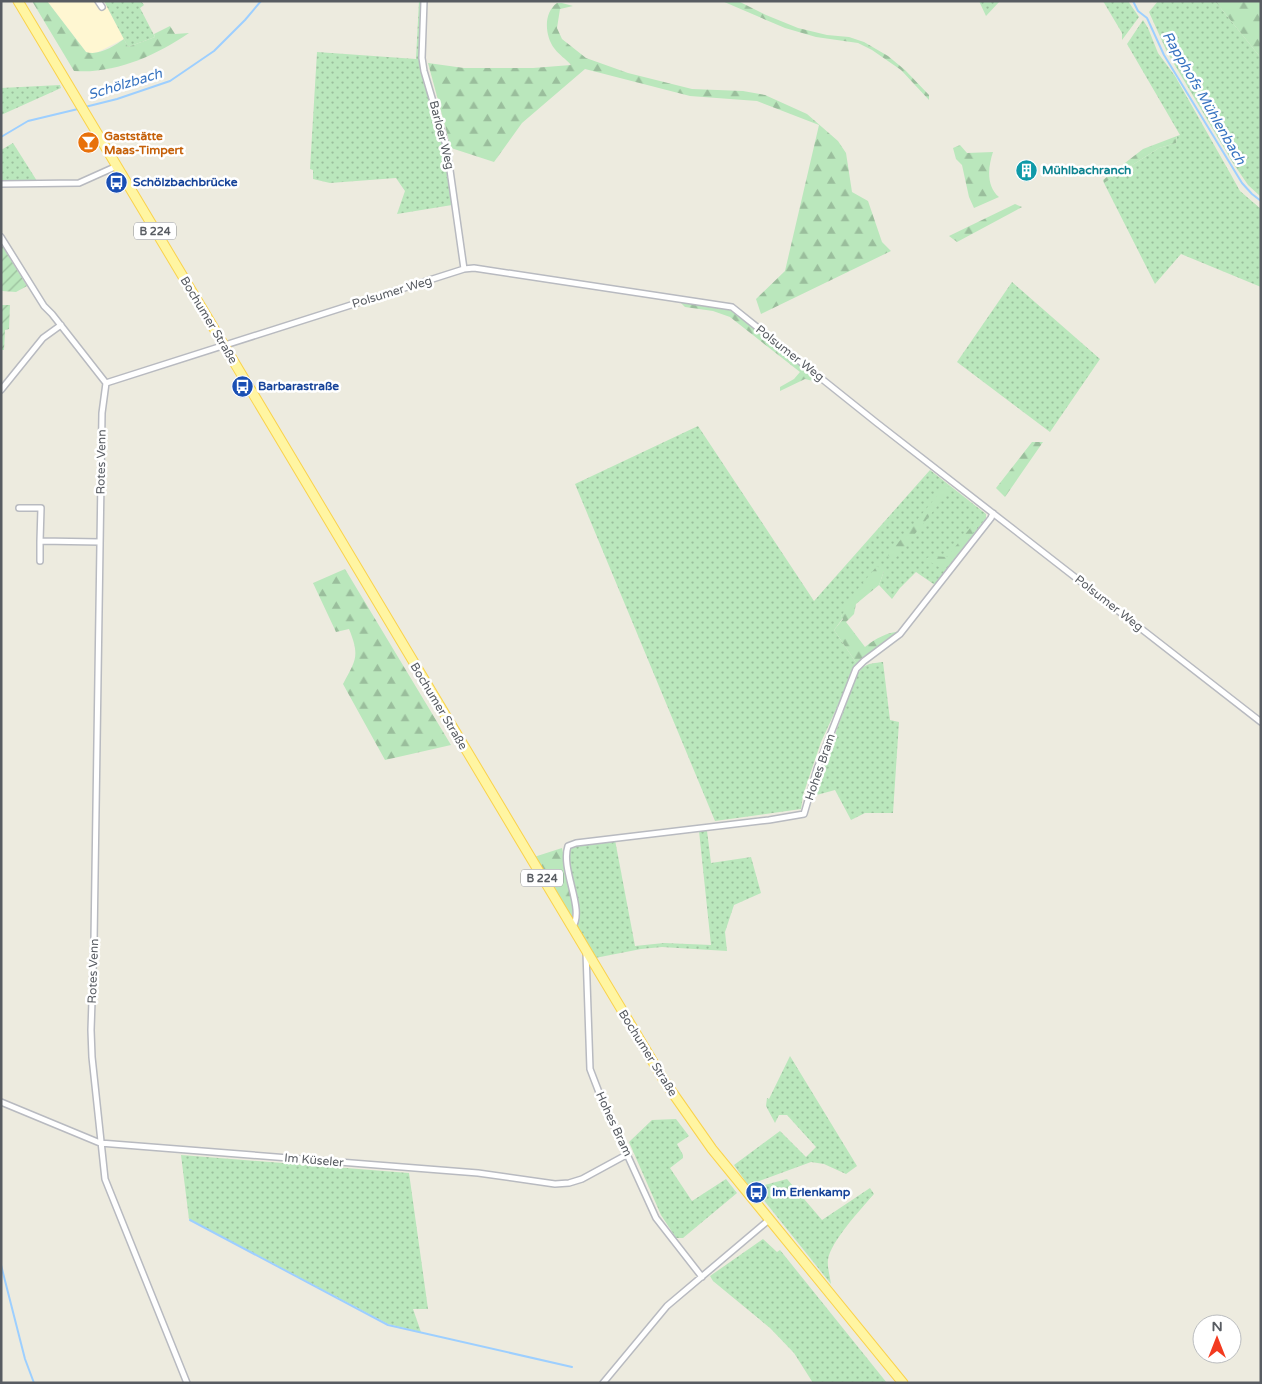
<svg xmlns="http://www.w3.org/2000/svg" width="1262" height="1384" font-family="'Varela Round',sans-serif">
  <defs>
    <pattern id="grass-dots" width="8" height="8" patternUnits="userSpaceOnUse" patternTransform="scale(1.25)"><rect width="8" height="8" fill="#bae7bc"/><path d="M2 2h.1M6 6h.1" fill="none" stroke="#9abe9c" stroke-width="1.8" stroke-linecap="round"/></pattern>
    <pattern id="forest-firs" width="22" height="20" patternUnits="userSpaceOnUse" patternTransform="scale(1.25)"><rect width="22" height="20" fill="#bae7bc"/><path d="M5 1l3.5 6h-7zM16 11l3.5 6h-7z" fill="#9abe9c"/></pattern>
    <pattern id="garden-furrows" width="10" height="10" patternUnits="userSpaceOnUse" patternTransform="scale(1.25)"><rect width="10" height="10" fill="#bae7bc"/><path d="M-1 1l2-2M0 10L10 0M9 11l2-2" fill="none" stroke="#9abe9c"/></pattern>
  </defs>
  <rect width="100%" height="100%" fill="#edebdf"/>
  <path fill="#fff7d2" d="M47 1H96L100 8 106 5 124 39 98 52 90 54 86 52Z"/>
  <path fill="url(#grass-dots)" d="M104 1H141L144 5 140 8 155 37 128 47Z
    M419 1H422V71L448 165 452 205 397 214 405 191 396 178 330 183 313 179V170L310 169 317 52 416 59Z
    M979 1H1000L986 16Z
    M1103 1H1128L1139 17 1122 40V33Z
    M1158 1H1215L1261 58V197L1248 185 1233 163 1167 52 1149 12Z
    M1143 20 1148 28 1158 53 1175 76 1230 173 1240 191 1261 209V287L1181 254 1155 284 1104 183 1159 148 1176 143 1177 136 1180 135 1127 44Z
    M60 85 61 88 1 115V88Z
    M13 143 37 181 1 182V150Z
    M1012 282 1100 359 1050 432 957 362Z
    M698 426 814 601 930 470 986 514V518L935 585 916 572 900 588 892 599 879 585 884 571 841 616 843 618 834 630 857 664 821 742 803 795 801 809 715 821 575 484Z
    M883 662 890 720 899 722 893 813H865L851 820 835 790 813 796 855 679C863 664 866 664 883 662Z
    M699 831H707L711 863 751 857 761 893 734 905 725 932 727 951 662 947 641 949 595 958 576 927C578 919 579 912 578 904 576 892 562 857 570 848 576 842 606 841 615 840L635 946 664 943 711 945Z
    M790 1056 857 1166 846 1174 824 1164 811 1162 748 1185 734 1165 780 1131 806 1157 816 1147 787 1115H779L775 1123 766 1106 767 1098 769 1099Z
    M676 1119 689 1136 677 1144 683 1155V1158L670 1168 692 1201 726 1179 737 1193 683 1238H676L661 1215 629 1142 652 1120Z
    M181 1155 409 1173 428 1309H413L421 1332 388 1324 189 1219Z
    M787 1179 822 1220 870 1188 874 1194C862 1208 830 1242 828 1260 827 1267 830 1276 831 1284L754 1188Z
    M763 1239 777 1252 780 1250 887 1383H813L794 1353 770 1328 713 1281 710 1276Z"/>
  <path fill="url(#forest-firs)" d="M32 1H47L86 52C99 56 114 46 124 39L128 47 155 37 154 34 170 26 175 34 189 33C155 56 115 74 74 71Z
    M722 1H738L766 15 798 28 827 35 849 37 864 42 888 56 905 70 929 95V100L901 70 872 50 858 43 816 37 785 28Z
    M1215 1H1261V58Z
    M557 3H562L573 6 560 9 557 28 562 39 586 58 628 73 692 89 743 91 765 95 807 114 838 141 846 153 852 192 868 201 882 242 891 251 761 314 756 299 785 271 819 125 757 101 690 96 585 69 522 123 494 162 451 148 428 63 464 68H533L571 65C566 59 559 55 554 48 545 36 543 13 557 3Z
    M1177 136 1176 143 1159 148 1104 183 1103 180 1143 149Z
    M960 145 967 153 993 152C988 167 986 186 999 197L974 208 969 197 962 165 956 159 953 148Z
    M1015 204 1022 207 957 242 949 236Z
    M680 302 722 307 736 312 814 374 821 383 805 379 780 391V387L794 379 800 372 730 317 713 311 685 307Z
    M1032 442H1043L1005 497 996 488Z
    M946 485 951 489 894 560 888 555Z
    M975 522 979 525 944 570 925 559 931 556 947 557Z
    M877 566 884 571 879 585 856 604 854 614 846 622 865 647C876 638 886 633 901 631L877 651 857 664 834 630 843 619 841 616 846 609V603Z
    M345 569 451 745 385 760 343 684C356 660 360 656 349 629L336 632 313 583Z
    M562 848 574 904 572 916H569L534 857Z"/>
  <path fill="url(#garden-furrows)" d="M1 244 27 286 16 292 2 291V305H10L9 329 5 330 4 350H1Z"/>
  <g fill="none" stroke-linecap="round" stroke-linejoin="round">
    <path stroke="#9dcfff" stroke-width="2" d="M1133 1 1138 11 1147 18 1164 55 1242 183 1252 194 1261 201
      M85 107 117 99 170 81 214 51 245 20 261 1
      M1 137 28 121 78 109
      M190 1220 388 1325 572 1367
      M1 1265 25 1359 34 1383"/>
    <defs>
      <path id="street" d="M98 1 102 7
        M424 1 422 58 424 71 447 149 464 269
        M1 184 79 183 117 166
        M1 237 44 306 52 314 106 383
        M106 383 464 269 474 268 732 307 877 423 1261 722
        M106 383 102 413 94 941 91 1030 92 1057 105 1179 187 1383
        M1 390 43 338 61 325
        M19 508H41L40 541 100 542
        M40 561V541
        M572 928C586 910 560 870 568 846L576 843 769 820 804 814 817 769 856 669 864 661 900 634 991 518 993 513
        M586 952 590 1069 600 1095 656 1218 702 1277
        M1 1102 100 1143 478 1173 555 1184 569 1183 582 1179 628 1154
        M603 1383 667 1306 770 1219"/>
      <path id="primary" d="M18 1 665 1082 712 1149 903 1383"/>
    </defs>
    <use href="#street" stroke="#b8bac0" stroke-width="8"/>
    <use href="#primary" stroke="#fad24c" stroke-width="11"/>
    <use href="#street" stroke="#fff" stroke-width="5"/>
    <use href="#primary" stroke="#fff5a2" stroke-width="9"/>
  </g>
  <defs>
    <symbol id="bar-disc" viewBox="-11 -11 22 22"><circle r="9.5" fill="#e8710a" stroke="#fff"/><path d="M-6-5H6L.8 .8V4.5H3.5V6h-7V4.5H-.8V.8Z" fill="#fff"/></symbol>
    <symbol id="building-disc" viewBox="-11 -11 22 22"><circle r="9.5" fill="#0f9aa8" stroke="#fff"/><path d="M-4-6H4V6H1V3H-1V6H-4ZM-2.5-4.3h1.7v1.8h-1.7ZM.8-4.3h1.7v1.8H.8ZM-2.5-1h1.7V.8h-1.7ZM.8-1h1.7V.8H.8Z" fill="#fff"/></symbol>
    <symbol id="bus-disc" viewBox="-11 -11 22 22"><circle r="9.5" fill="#1a4fb4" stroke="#fff"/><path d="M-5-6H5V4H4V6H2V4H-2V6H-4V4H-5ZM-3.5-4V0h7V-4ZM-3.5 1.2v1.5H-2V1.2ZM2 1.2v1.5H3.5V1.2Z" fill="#fff"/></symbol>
  </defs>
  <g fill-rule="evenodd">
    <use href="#bar-disc" x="76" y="130" width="25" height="25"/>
    <use href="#building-disc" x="1014" y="158" width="25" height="25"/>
    <use href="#bus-disc" x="104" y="170" width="25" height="25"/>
    <use href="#bus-disc" x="230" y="374" width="25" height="25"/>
    <use href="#bus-disc" x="744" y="1180" width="25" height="25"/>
  </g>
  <g text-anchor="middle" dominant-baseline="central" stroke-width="5" stroke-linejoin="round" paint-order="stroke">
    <g fill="#fff" stroke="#8a8d91" stroke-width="1">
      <rect x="134" y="222.5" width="42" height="17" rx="4"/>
      <rect x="521" y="869.5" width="42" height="17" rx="4"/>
    </g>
    <g font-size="11" font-weight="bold" fill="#585c62">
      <text x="155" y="231">B 224</text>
      <text x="542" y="878">B 224</text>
    </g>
    <g font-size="12" fill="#585c62" stroke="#fff">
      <text transform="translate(442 135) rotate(76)">Barloer Weg</text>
      <text transform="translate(392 292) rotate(-17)">Polsumer Weg</text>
      <text transform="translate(209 320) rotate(59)">Bochumer Straße</text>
      <text transform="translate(790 353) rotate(38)">Polsumer Weg</text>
      <text transform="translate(101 462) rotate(-89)">Rotes Venn</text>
      <text transform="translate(1109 603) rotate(38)">Polsumer Weg</text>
      <text transform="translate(439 706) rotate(59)">Bochumer Straße</text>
      <text transform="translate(820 767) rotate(-71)">Hohes Bram</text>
      <text transform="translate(93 971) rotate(-88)">Rotes Venn</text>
      <text transform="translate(648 1053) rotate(58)">Bochumer Straße</text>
      <text transform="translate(614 1124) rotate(65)">Hohes Bram</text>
      <text transform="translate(314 1160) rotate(5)">Im Küseler</text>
    </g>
    <g font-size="12" font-weight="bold" fill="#c56008" stroke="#fff" text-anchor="start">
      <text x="104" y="136">Gaststätte<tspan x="104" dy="14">Maas-Timpert</tspan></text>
    </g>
    <g font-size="12" font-weight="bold" fill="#0d838f" stroke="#fff" text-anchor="start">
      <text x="1042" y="170">Mühlbachranch</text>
    </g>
    <g font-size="12" font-weight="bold" fill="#164399" stroke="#fff" text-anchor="start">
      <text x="133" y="182">Schölzbachbrücke</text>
      <text x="258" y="386">Barbarastraße</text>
      <text x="772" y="1192">Im Erlenkamp</text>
    </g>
    <g font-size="14" font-style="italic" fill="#3773c0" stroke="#fff">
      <text transform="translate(125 84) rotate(-17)">Schölzbach</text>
      <text transform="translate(1204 98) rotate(60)">Rapphofs Mühlenbach</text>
    </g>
  </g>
  <rect width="1262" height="1384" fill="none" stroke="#585c62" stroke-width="5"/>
  <g transform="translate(1217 1339)"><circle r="24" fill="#ffffff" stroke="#bcbec0"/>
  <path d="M0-4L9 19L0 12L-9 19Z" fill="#f33a1f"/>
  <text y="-8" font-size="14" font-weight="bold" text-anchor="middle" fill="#585c62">N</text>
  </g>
</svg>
